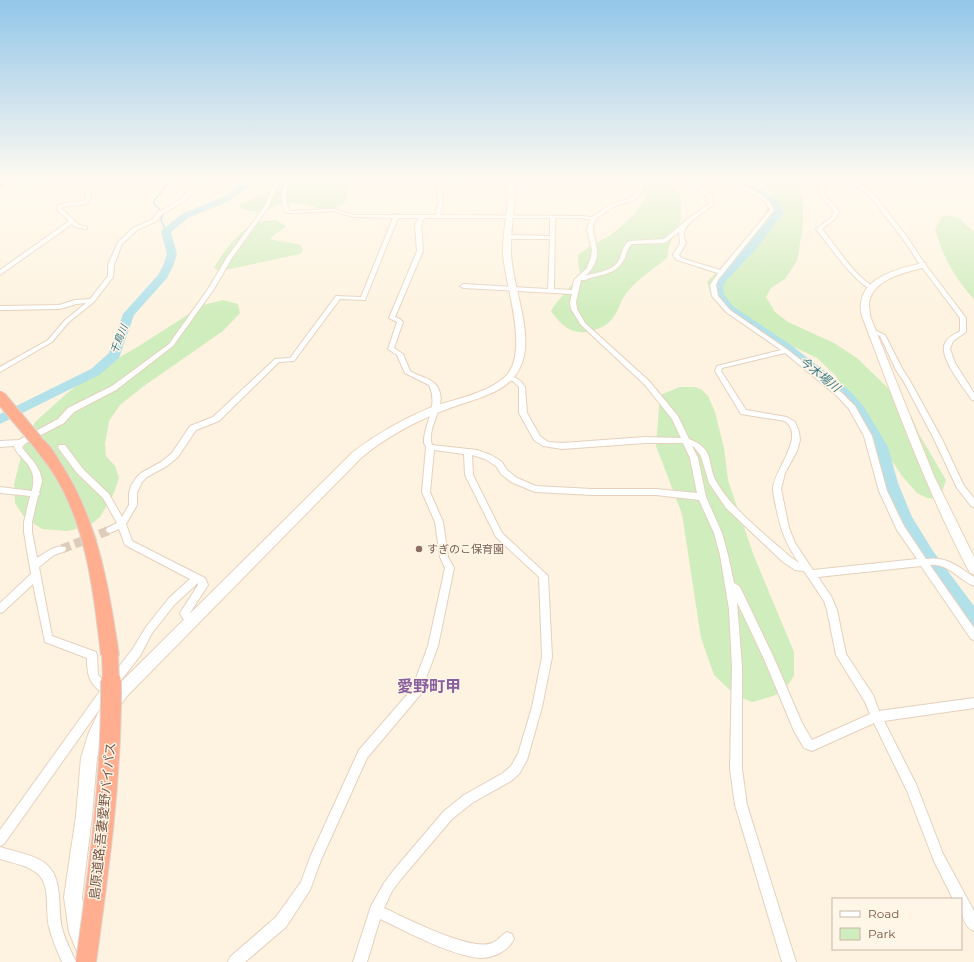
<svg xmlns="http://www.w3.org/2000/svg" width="974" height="962" font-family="Montserrat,'Noto Sans JP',sans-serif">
  <rect width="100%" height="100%" fill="#fef3e0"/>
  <path fill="#d0edbd" d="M19 180H40L36 186 18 190V182Z
    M257 180H353C346 187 350 202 340 206 324 214 308 203 292 203 272 202 264 218 241 208L239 204 269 192Z
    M633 180H669L679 193 681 203V219L669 246 667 258C654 269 640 277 629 290 621 298 619 311 612 319 607 325 601 328 594 330 574 337 562 327 551 311 559 297 572 287 580 273L578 261V255C586 248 593 245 602 240 621 229 637 214 647 195Z
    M763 180H796L803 199V226L797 261 785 279 771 288 766 297 775 312 788 322 834 343 857 358 887 387 911 415 919 434 946 480 942 492 937 499 927 498 917 493 902 476 835 375 817 358 738 320 725 310 711 296 707 282 749 238 762 220 771 199 769 187Z
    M946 215 959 218 974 232V299C954 278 943 256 935 229L941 218Z
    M276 220 286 226 269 239 301 245 303 250 300 254 225 270H217L214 268C221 255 238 232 252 225 260 221 267 221 276 220Z
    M223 300 238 304 240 313 223 331 144 386 120 405 109 421 105 444 106 456 115 466 119 478 114 493 100 517 89 526 67 531 42 529 24 517 15 503 14 484 23 449 35 422 65 395 92 373 139 346 203 305Z
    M680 387H695L702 390 708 396 715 412 724 448 728 480 738 510 754 556 794 652V676L783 692 770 697 752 702 736 696 714 675 701 638 682 514 656 446 660 395Z"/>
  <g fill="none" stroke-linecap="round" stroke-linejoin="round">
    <path stroke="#98d1dc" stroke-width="1.5" d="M166 231 161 220 163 213 154 204V201L171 180"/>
    <path fill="#b2e1ea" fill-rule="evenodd" d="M250 180H262L250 186 229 201 188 218 171 232 177 254 173 266 167 278 134 315 119 358 99 375 0 424V414L91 369 109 353 123 314 158 275 163 266 167 254 161 231 163 229 182 214 223 197 244 182Z
      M726 180C744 180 777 193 784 212L755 250 726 281 723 286 724 295 734 307 791 345 850 391 864 407 888 447 898 483 912 517 933 551 974 606V628L968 625 921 561 897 518 882 483 874 447 854 413 840 397 783 351 726 311 713 295V286L717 278 747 246 774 212C768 192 736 192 726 180Z"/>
    <path stroke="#dcccb9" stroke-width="9" stroke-dasharray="9 4.5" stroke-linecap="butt" d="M62 549 110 530"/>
    <defs>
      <path id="street" d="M198 180H211L200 183 185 201 162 214 157 221 137 230 122 244 114 265 113 277 94 302 69 322 52 342 0 372V367L48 340 65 320 86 303 76 304 60 309 0 310V306L59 305 75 300 90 299 108 276V265L118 242 133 228 153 219 158 212 181 199Z
        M280 180H284L275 190 269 206 232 258 214 289 173 346 116 390 74 412 64 423 26 443 22 447 23 449 34 462 40 472 42 481 39 493 40 494 38 496 32 522V532L37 558C45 553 56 544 65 547L66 549 65 551 54 555 39 567 52 636 96 652 97 655 98 675 106 683 132 650 146 627 169 598 190 579 125 545 119 529 110 533 107 532 106 530 107 528 117 523 103 498 77 473 59 449 58 447 59 445H65L83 469 109 494 122 517 129 505V493L131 486 136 478 141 473 161 462 172 453 190 426 213 417 275 359 290 358 336 296 361 297 393 218 354 217 333 211 291 213 285 212C280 201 281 190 286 180H290C286 190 285 200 289 210L291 211 333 209 354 215H395L397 214 399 215H435L439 203 437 183 448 180H456L441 184 443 203 440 215 583 216 592 217C597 214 603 209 608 206 623 197 630 205 640 186L636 180H640L644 186C635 206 630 199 613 207 610 209 606 212 603 214 601 216 597 217 596 219 585 233 611 254 585 276 596 272 613 272 619 260 622 253 623 246 629 241L664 239 689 218 709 204 708 198 694 185 708 180H714L699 185 712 196 714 204C707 211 685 222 684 233 683 236 685 240 686 243L679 255 681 258 720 270 770 210C762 191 737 190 723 180H729C745 187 767 192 774 210L718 280 716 285 718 296 730 310 788 350 841 392 855 406 872 436 887 491 904 526 926 559C947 556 957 566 974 577V586C959 580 948 563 930 565L974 628V640L971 639 921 566 818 577 831 596 837 610 846 654 873 695 879 711 974 698V708L884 721 916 784 943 854 974 911V931C962 926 961 910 961 899H953L934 861 907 791 874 723 812 751 804 748 794 731 764 659 737 602 742 667V769L747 805 796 962H782L735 805 730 769 732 667 729 609 720 555 714 533 699 500 656 495H592L535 492 511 482 501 474 496 466 485 459 472 455 473 475 502 533 548 576 552 657 542 707 527 760 519 774 511 781 472 803 452 819 401 879 392 891 384 908C406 918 471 952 492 943 498 941 501 935 507 932L512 934 514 939C508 951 494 958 481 958 451 956 408 932 380 919L367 962H353L371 906 384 883 393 871 444 811 464 795 503 773 511 766 518 754 532 707 542 657 539 577 496 537 465 475 464 454 434 450 430 492 443 522 448 557 454 568 438 646 421 692 420 695 367 758 321 860 310 890 286 927 245 962H228L230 957 276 917 301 882 311 855 359 750 412 689 428 646 445 568 440 557 435 522 422 492 426 447 424 443V438C427 419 438 404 429 385L405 373 397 355 388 349 397 322 389 318 417 251 415 225 419 218H398L365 300 340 299 294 361 279 362 219 421 196 430 178 457 167 466 147 477 142 482 137 493V505L126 524 132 541 205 578 208 585 190 613 197 621 195 624C187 627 183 619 180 613L198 585V583L175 604 152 633 140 656 111 693 4 844 0 846V830L100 691C88 682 87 672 87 658L45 642 33 584 3 612 0 613V603L31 574 24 532V522L30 496 0 493V487L32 491C35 477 33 469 23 459 19 454 16 452 14 446L0 447V441L19 440 58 419 68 408 112 386 169 344 208 289 227 257 265 206 271 190ZM424 218H550V236L508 235 505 237 508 239H550L548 289 463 284 460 286 463 288 572 294 570 302 571 309 581 325 645 385 672 419 681 438 645 437 562 443 548 442 540 436 527 413 525 387C521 381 515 375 507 377V379L513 381 519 387V413L534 440 543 446 562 449 645 443H683L690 458 697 493 656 489H592L536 486 517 478 507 470 502 462 491 455 477 450 432 445C425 425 452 403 435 384 431 378 417 376 410 371L403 354 394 348 403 322 400 319 395 317 423 251 421 225ZM555 218H583L590 220 587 229 592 250 591 257 587 268 574 280 572 290 554 289ZM679 232 680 243 673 255 677 260 718 273 710 285 712 296 726 312 781 350 717 366 715 371 741 414 785 421C806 437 774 469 773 489 773 494 775 501 776 507 781 531 785 542 799 563L789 556C766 535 733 510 717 483 706 464 716 449 689 439L678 416 649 381 585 323 577 309 576 302 581 280H585C597 275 614 275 622 263 627 257 626 249 632 244L665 243ZM785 353 837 396 849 409 864 436 879 491 897 530 917 559 813 570 795 543 789 528 781 489 785 473 797 451 800 440 799 432 795 422 787 417 746 410 721 371 722 368ZM692 446 694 447 701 456 709 483 726 508 783 562 795 570 804 571 824 601 827 610 836 655 865 702 870 714 812 740 802 723 774 658 741 589 739 586 734 583 728 555 722 533 706 497 698 458Z
        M820 180H824L825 197 836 206 839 212 835 219 822 229C838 248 852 274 874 287V289C859 290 826 241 816 229L832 217 834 212 832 208 821 197Z
        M848 180H853L873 193 907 237 925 264 966 318V332L953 341 950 349 955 363 974 393V400H972C964 388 938 357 945 343 948 337 955 334 960 331V318L921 266 903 239 869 195Z
        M913 180H917L919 182 915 183Z
        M88 189 92 190 88 203C79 207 70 204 61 208L79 225 87 227V229L75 227 72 224 0 275V270L69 221 57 210V206L65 203 84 201Z
        M872 329 885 335 903 370 910 381 942 439 964 486 974 498V507L971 506 957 488 934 439 904 382 896 370 880 336 869 331Z
        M0 847C15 852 33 854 46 864 64 879 57 908 62 928 65 940 71 951 76 962H62C57 951 52 939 49 927 45 911 51 886 38 874 28 865 12 863 0 859Z"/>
      <path id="secondary" d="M509 180H515C516 204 510 228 511 252 512 297 551 363 496 391 480 399 463 403 447 409 416 421 387 436 361 458L127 696 109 721 102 736 97 758 92 816 82 897 87 932 93 948 90 954 84 957 78 954 69 932 64 897 76 816 81 758 88 735 99 711 117 686 353 452C378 433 403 419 432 407 455 399 486 394 505 377 531 352 504 283 503 253 503 228 509 204 509 180Z
        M923 263H926V267C906 272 871 279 869 304 869 307 870 312 870 316L934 476 974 557V574L970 573C926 490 895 403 862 316 861 312 860 307 861 303 864 276 901 268 923 263Z"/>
      <path id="highway" d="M0 181H3L4 185 0 187Z
        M36 436C46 438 55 453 60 462 98 520 109 587 119 655L116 661 110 663 104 661 101 655C94 597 88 535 59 483 51 467 39 455 29 440L31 437Z"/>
    </defs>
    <use href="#street" stroke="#e5d0be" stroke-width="2"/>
    <use href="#secondary" stroke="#ebd1ba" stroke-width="2"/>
    <use href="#highway" stroke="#ded7d2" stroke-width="2"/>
    <use href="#street" fill="#fff" fill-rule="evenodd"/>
    <use href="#secondary" fill="#fff" fill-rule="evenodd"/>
    <use href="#highway" fill="#ffae90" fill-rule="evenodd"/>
    <defs>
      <path id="highway-bridge-far2" d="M0 397 36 440"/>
      <path id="highway-bridge-far1" d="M110 655 111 682"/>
      <path id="highway-bridge" d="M86 962C99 868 112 776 111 681"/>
    </defs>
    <use href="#highway-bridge-far2" stroke="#ded7d2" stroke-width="14" stroke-linecap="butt"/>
    <use href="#highway-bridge-far1" stroke="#ded7d2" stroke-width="18" stroke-linecap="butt"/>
    <use href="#highway-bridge" stroke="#ded7d2" stroke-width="22" stroke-linecap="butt"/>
    <use href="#highway-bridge-far2" stroke="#ffae90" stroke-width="12"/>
    <use href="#highway-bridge-far1" stroke="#ffae90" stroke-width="16"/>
    <use href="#highway-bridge" stroke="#ffae90" stroke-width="20"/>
  </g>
  <linearGradient id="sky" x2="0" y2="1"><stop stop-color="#92c6e9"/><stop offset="0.57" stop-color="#fffaf1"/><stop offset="1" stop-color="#fffaf1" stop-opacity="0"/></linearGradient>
  <rect width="974" height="315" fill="url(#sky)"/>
  <circle fill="#8d6e63" stroke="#fff6e8" stroke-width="1.5" cx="419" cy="549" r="4"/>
  <g text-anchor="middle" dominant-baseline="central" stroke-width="3" stroke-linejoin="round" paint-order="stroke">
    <g font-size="10" font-style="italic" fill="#3a7986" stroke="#fff6e8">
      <text transform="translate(119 339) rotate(-68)">千鳥川</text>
    </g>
    <g font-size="11" fill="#785e54" stroke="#fff6e8" text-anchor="start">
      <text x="427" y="549">すぎのこ保育園</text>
    </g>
    <g font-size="12" font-style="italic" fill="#3a7986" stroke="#fff6e8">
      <text transform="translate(820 374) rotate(39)">今木場川</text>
    </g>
    <g font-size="13" fill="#775745" stroke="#fff6e8">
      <text transform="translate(102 821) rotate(-84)">島原道路;吾妻愛野バイパス</text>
    </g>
    <g font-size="16" font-weight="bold" fill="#885f9c" stroke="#fff6e8">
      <text x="429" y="686">愛野町甲</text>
    </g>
  </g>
  <rect x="832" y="898" width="130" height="52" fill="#fff6e8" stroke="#c9b6a7"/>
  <rect x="840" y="911" width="20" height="6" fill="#ffffff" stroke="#c9b6a7"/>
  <text x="868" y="918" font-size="12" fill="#775745">Road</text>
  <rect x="840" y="928" width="20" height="12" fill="#d0edbd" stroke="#c9b6a7"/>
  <text x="868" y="938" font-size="12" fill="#775745">Park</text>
</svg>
